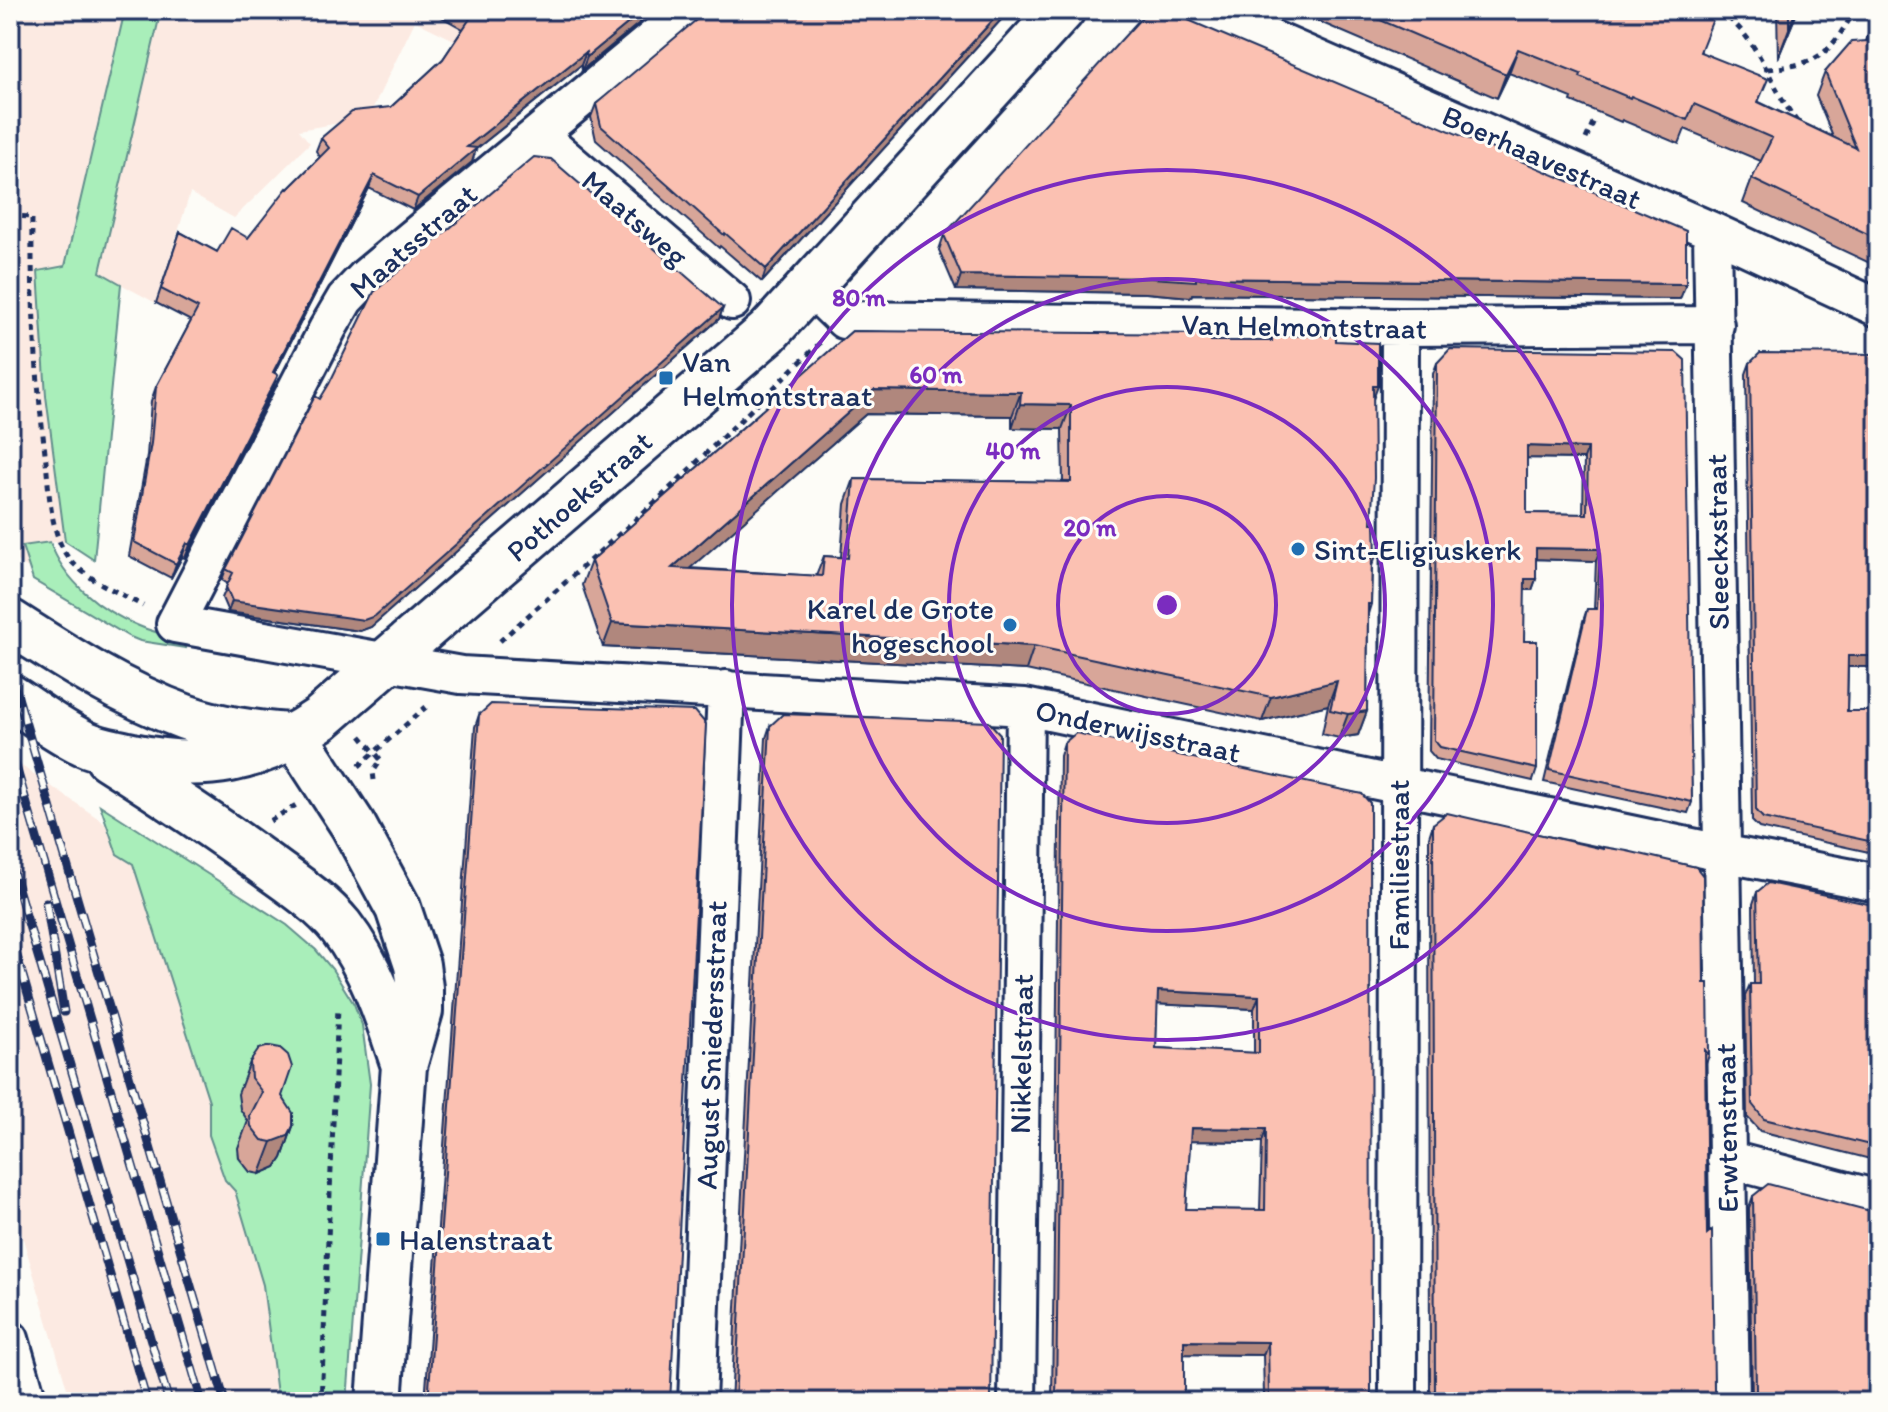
<svg xmlns="http://www.w3.org/2000/svg" width="1888" height="1412" font-family="Itim,sans-serif">
  <rect width="100%" height="100%" fill="#fdfcf7"/>
  <filter id="ink" filterUnits="userSpaceOnUse"><feTurbulence type="fractalNoise" baseFrequency=".0125" numOctaves="2"/><feDisplacementMap in="SourceGraphic" scale="16" xChannelSelector="R" yChannelSelector="G"/><feConvolveMatrix kernelMatrix="1 2 1 2 8 2 1 2 1" color-interpolation-filters="sRGB"/></filter>
  <g filter="url(#ink)">
    <path fill="#fceae2" d="M10 10H575L483 54 415 21 368 118 299 130 310 143 234 218 190 193 156 303 100 273 94 560 65 541 22 546 30 569 10 557Z
      M10 758 105 823 117 854 133 864 209 1101V1135L225 1180 235 1191 263 1285 278 1402H71L10 1194Z"/>
    <path fill="#a9eeba" stroke="#628e8c" stroke-width="2" d="M125 10H161L100 272 121 284 94 560 65 541 46 396 38 271 65 266Z
      M50 542C64 581 101 611 139 626 154 633 172 636 188 640L186 648 140 641 128 636 33 580 22 546Z
      M100 805 287 925 316 950 332 969 354 1004 362 1025 370 1084 347 1402H278L263 1285 235 1191 225 1180 209 1135V1101L133 864 117 854Z"/>
    <g fill="none" stroke-linecap="round" stroke-linejoin="round">
      <defs>
        <path id="street" d="M688 10 367 276 345 299 328 328 175 624 461 675 1025 707 1721 853 1878 883
          M1205 10 1712 231 1878 308
          M538 135 732 301
          M1712 231 1731 1402
          M811 288 844 320 1400 327 1715 325
          M1726 1159 1878 1199
          M10 1339 28 1402
          M697 1402 726 689
          M1017 1402 1025 707
          M1398 1402 1400 327"/>
        <path id="secondary" d="M10 622C66 658 122 694 185 717 218 729 254 733 289 736
          M10 697C34 712 58 731 84 743 98 750 116 752 132 756 204 771 260 761 320 719L768 332 1062 10
          M295 736 353 825 398 908 417 965 420 988V1011L404 1066 379 1402
          M108 758C160 791 212 825 261 861 288 881 319 900 341 927 372 967 388 1018 404 1066"/>
      </defs>
      <use href="#street" stroke="#1b2f5e" stroke-width="42"/>
      <use href="#secondary" stroke="#1b2f5e" stroke-width="50"/>
      <path stroke="#1b2f5e" stroke-width="5" stroke-dasharray="6 6" stroke-linecap="butt" d="M1719 10C1763 43 1768 84 1798 123
        M1768 69C1821 64 1829 54 1855 10
        M1586 139 1595 118
        M10 216 32 217C31 299 36 379 46 461 49 491 50 530 67 556 84 579 119 592 143 606
        M500 641 664 494 820 343
        M361 736 381 760 373 772 374 780
        M359 766 426 707
        M270 821 296 805
        M321 1402 338 1007"/>
      <use href="#street" stroke="#fdfcf7" stroke-width="36"/>
      <use href="#secondary" stroke="#fdfcf7" stroke-width="44"/>
      <defs>
        <path id="rail" d="M10 670 225 1402
          M10 746 202 1402
          M10 861 169 1402
          M46 902 64 1012
          M10 932 147 1402"/>
      </defs>
      <use href="#rail" stroke="#1b2f5e" stroke-width="9"/>
      <use href="#rail" stroke="#fdfcf7" stroke-width="6" stroke-dasharray="18" stroke-linecap="butt"/>
    </g>
    <path fill="#d8a699" stroke="#1b2f5e" stroke-width="2" fill-rule="evenodd" d="M429 10H655L582 70 581 65 476 149 472 162 413 210 369 188 275 373 273 388 185 558 182 557 171 578 129 556 147 456 151 401 156 387 191 321 156 303 180 232 217 252 248 238 288 189 320 157 316 151 321 138 391 107 443 59 463 29Z
      M1010 10 762 282 720 246 719 248 596 140 591 117 596 104 718 12Z
      M1292 10H1692L1701 52 1759 102 1833 137 1816 96 1825 72 1866 41 1876 15 1878 12V267L1743 203 1752 179 1761 161 1685 129 1679 144 1622 120 1621 122 1571 101 1572 98 1509 73 1497 98Z
      M1777 10H1829L1828 12 1798 10 1778 58Z
      M944 235 1680 299 1192 294 1191 297 1146 293 956 290 939 250Z
      M723 308 719 319 371 627 360 631 228 612 222 598 228 584 222 580 226 569 320 399Z
      M852 331 1211 341H1270L1272 336 1336 341 1373 398 1371 523 1376 556 1372 566 1371 604 1368 614 1367 711 1358 735 1339 738 1322 734 1328 705 1262 721 1026 670 603 647 582 585 591 561ZM866 414 1012 416V428L1062 429 1063 482 854 479 845 504 841 557 824 556 816 576 689 568Z
      M1676 352 1692 802 1688 813 1544 782 1583 621 1587 609H1594L1596 561 1536 559V579L1532 590H1524V641L1537 769 1533 781 1436 759 1429 751 1433 374 1437 363ZM1527 458 1584 459 1583 514 1527 513Z
      M1878 354V667H1848L1847 711H1878V854L1759 828 1752 821 1746 374 1750 363Z
      M479 715 670 1402H425L475 727Z
      M770 726 991 1402H731L766 738Z
      M1064 743 1362 794 1371 1402H1052L1060 756ZM1157 1004 1254 1009V1053L1156 1048ZM1190 1141 1262 1142 1260 1210 1186 1209ZM1184 1354 1263 1355 1264 1396 1184 1398Z
      M1433 824 1704 983 1709 1055 1705 1067 1707 1234 1714 1390 1719 1402H1430L1429 837Z
      M1757 892 1878 906V1161L1760 1131 1747 1117 1745 996 1750 984H1754L1753 904Z
      M250 1062 282 1096 293 1126 282 1158 276 1167 260 1174 250 1172 239 1158 238 1148 248 1121 240 1109 238 1094Z
      M1753 1196 1878 1213 1752 1402 1749 1208Z"/>
    <path fill="#b0877d" stroke="#1b2f5e" stroke-width="2" d="M644 10H655L582 70 587 57Z
      M1002 10H1010L762 282 766 269Z
      M1796 10H1829L1828 12 1798 10 1778 58Z
      M1518 49 1509 73 1497 98 1506 74Z
      M586 52 581 65 476 149 472 162 413 210 418 197 467 147Z
      M374 175 369 188 268 386 273 372Z
      M961 275 1196 278 1686 284 1680 299 1192 294 1191 297 1146 293 956 290Z
      M723 308 719 319 371 627 360 631 228 612 232 601Z
      M278 375 273 388 185 558 190 545Z
      M1373 386H1378L1369 410Z
      M874 390 1021 392 1012 416 866 414 663 592 672 568Z
      M1020 404 1071 405 1062 429 1012 428Z
      M1527 446 1588 448 1584 459 1523 458Z
      M187 543 182 557 171 578 176 564Z
      M1536 548 1600 549 1596 561 1532 559Z
      M1525 579H1536L1532 590H1520Z
      M612 623 1034 646 1026 670 603 647Z
      M1848 656H1878V667H1844Z
      M1337 681 1328 705 1262 721 1271 697Z
      M1367 711 1358 735 1339 738 1348 714Z
      M1876 842 1878 843V854L1872 853Z
      M1158 991 1259 996 1254 1009 1153 1004Z
      M293 1126 282 1158 276 1167 260 1174 272 1142Z
      M1191 1128 1266 1129 1262 1142 1186 1141Z
      M1184 1341 1268 1342 1263 1355 1179 1354Z"/>
    <path fill="#fbc1b2" stroke="#1b2f5e" stroke-width="2" fill-rule="evenodd" d="M458 10H644L587 57 586 52 467 147 477 148 418 197 374 175 273 372 278 375 190 545 187 543 176 564 134 542 151 443 156 387 198 308 161 289 180 232 217 252 231 228 248 238 287 188 288 189 329 148 321 138 353 111 391 107 443 59 471 17Z
      M708 10H718V12L721 10H1002L766 269 725 233 724 235 601 126 596 104Z
      M1357 10H1692L1713 19 1700 52 1768 79 1758 102 1856 148 1825 72 1851 42 1868 41 1876 15 1878 12V239L1752 179 1772 138 1694 104 1687 120 1631 96 1630 98 1580 77 1581 74 1518 49 1506 74Z
      M1789 10H1796L1789 28Z
      M1167 11 1686 231V284L1196 278V281L1151 278 961 275 944 235 1142 17Z
      M534 157 551 159 723 308 375 616 364 620 232 601 226 587 233 573 226 569 315 396 320 399 329 384 374 292Z
      M852 331 1211 334V341H1272V336L1336 335V341L1378 343V386H1373L1374 478 1371 523H1375L1376 556H1372L1371 604H1368L1367 711 1348 714 1330 710 1337 681 1271 697 1034 646 612 623 591 561ZM874 390 1021 392 1020 404 1071 405V482L854 479 848 558 824 556 822 576 672 568Z
      M1450 349 1676 352 1685 360 1692 802 1549 770 1587 609H1597L1600 549 1536 548V579H1525L1524 641H1537V769L1440 747 1434 740 1437 363ZM1527 446 1588 448 1587 514 1527 513Z
      M1760 353 1878 354V656H1848L1847 711H1878V843L1763 818 1756 810 1750 363Z
      M491 704 695 711 706 724 670 1402H428L479 715Z
      M783 714 989 722 1000 734 991 1402H735L770 726Z
      M1076 733 1362 794 1370 803 1371 1402H1056L1064 743ZM1158 991 1259 996V1053L1156 1048ZM1191 1128 1266 1129 1265 1210 1186 1209ZM1184 1341 1268 1342 1269 1396 1184 1398Z
      M1447 813 1603 849V847L1627 851 1696 867 1703 876 1704 983H1708L1709 1055 1705 1050 1707 1234 1712 1230 1714 1390 1719 1402H1435L1433 824Z
      M1768 883 1878 906V1147L1764 1119 1752 1104 1750 984H1759L1757 892Z
      M270 1046 280 1048 288 1055 292 1067 282 1096 293 1113V1126L288 1136 272 1142 262 1140 251 1126 250 1116 262 1092 251 1078 250 1062 259 1049Z
      M1768 1184 1878 1213V1402H1752L1756 1390 1753 1196Z"/>
  </g>
  <g fill="none" stroke="#7b2cbf" stroke-width="4">
    <circle cx="1167" cy="605" r="109"/>
    <circle cx="1167" cy="605" r="218"/>
    <circle cx="1167" cy="605" r="326"/>
    <circle cx="1167" cy="605" r="435"/>
  </g>
  <g fill="#1f6fb2" stroke="#fdfcf7" stroke-width="3">
    <rect x="658" y="370" width="16" height="16" rx="4"/>
    <circle cx="1298" cy="549" r="8"/>
    <circle cx="1010" cy="625" r="8"/>
    <rect x="375" y="1231" width="16" height="16" rx="4"/>
  </g>
  <g text-anchor="middle" dominant-baseline="central" stroke-width="6" stroke-linejoin="round" paint-order="stroke">
    <g font-size="30" fill="#1b2f5e" stroke="#fdfcf7">
      <text transform="translate(1542 157) rotate(24)">Boerhaavestraat</text>
      <text transform="translate(635 218) rotate(41)">Maatsweg</text>
      <text transform="translate(413 241) rotate(-41)">Maatsstraat</text>
      <text transform="translate(1304 326) rotate(1)">Van Helmontstraat</text>
      <text transform="translate(579 496) rotate(-41)">Pothoekstraat</text>
      <text transform="translate(1717 542) rotate(-91)">Sleeckxstraat</text>
      <text transform="translate(1138 731) rotate(12)">Onderwijsstraat</text>
      <text transform="translate(1398 865) rotate(-90)">Familiestraat</text>
      <text transform="translate(711 1045) rotate(-88)">August Sniedersstraat</text>
      <text transform="translate(1021 1054) rotate(-89)">Nikkelstraat</text>
      <text transform="translate(1726 1128) rotate(-91)">Erwtenstraat</text>
    </g>
    <g font-size="30" fill="#1b2f5e" stroke="#fdfcf7" text-anchor="start">
      <text x="682" y="361">Van<tspan x="682" dy="34">Helmontstraat</tspan></text>
      <text x="1314" y="549">Sint-Eligiuskerk</text>
      <text x="994" y="608" text-anchor="end">Karel de Grote<tspan x="994" dy="34">hogeschool</tspan></text>
      <text x="399" y="1239">Halenstraat</text>
    </g>
  </g>
  <circle cx="1167" cy="605" r="12" fill="#7b2cbf" stroke="#fdfcf7" stroke-width="4"/>
  <g font-size="24" text-anchor="middle" font-weight="bold" fill="#7b2cbf" stroke="#fdfcf7" stroke-width="6" stroke-linejoin="round" paint-order="stroke">
    <text x="859" y="306">80 m</text>
    <text x="936" y="383">60 m</text>
    <text x="1013" y="459">40 m</text>
    <text x="1090" y="536">20 m</text>
  </g>
  <rect width="1888" height="1412" fill="none" stroke="#fdfcf7" stroke-width="40"/>
  <rect x="20" y="20" width="1848" height="1372" fill="none" stroke="#1b2f5e" stroke-width="3" filter="url(#ink)"/>
</svg>
